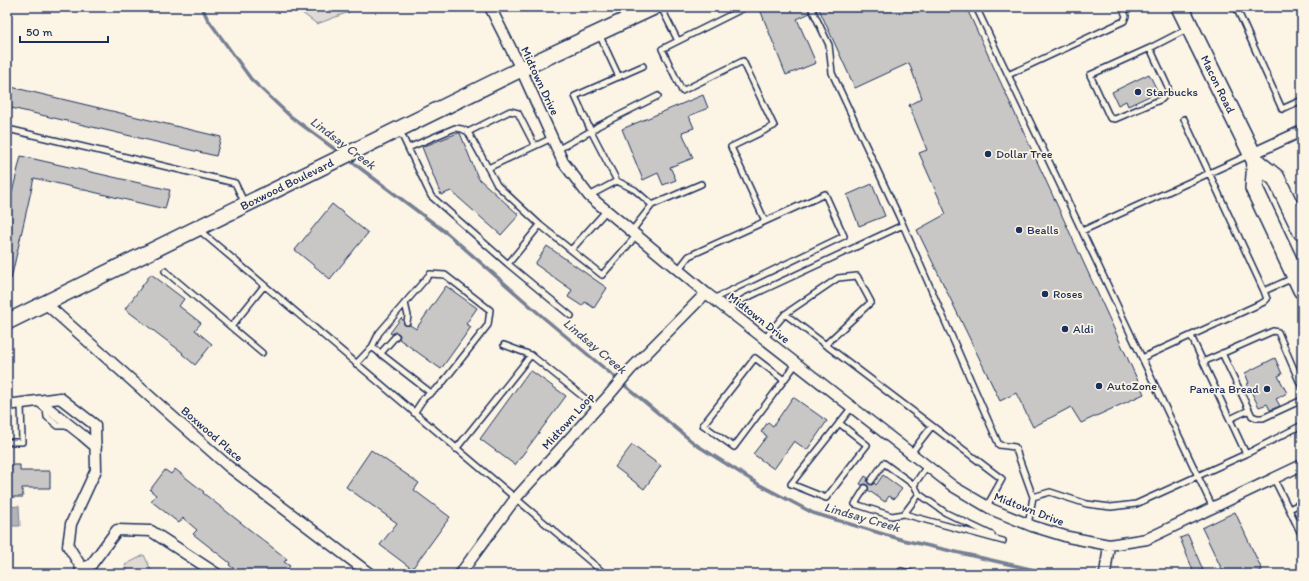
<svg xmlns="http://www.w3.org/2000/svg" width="1309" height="581" font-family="Itim,sans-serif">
  <rect width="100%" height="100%" fill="#fcf5e5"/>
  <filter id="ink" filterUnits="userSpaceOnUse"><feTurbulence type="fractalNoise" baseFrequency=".025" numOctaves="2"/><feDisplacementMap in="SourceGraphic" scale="8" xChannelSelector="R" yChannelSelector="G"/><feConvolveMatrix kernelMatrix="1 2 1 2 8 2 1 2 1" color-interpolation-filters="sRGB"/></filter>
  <g filter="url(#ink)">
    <path fill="#dfdbd4" stroke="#7d8599" d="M294 7H350L349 12 317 24Z
      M144 555 153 574H130L125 565Z"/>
    <path fill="#b2b4b8" stroke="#767f94" d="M19 506 20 526H8L7 511 8 510V507Z"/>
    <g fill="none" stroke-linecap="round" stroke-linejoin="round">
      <path stroke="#767f94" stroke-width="3.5" d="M202 7 207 18 251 79 290 116 340 153
        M348 159 448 234 544 318 695 444 758 484 813 513 903 540 1052 574"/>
    </g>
    <path fill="#c8c7c6" stroke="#1b2f5e" d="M759 7H807L810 13 797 19 816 63 786 75Z
      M815 7H966L1144 394 1081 423 1071 407 1033 427 1016 393 1000 401 917 230 946 214 919 153 927 150 909 105 922 98 909 63 855 88 819 9 817 10Z
      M1149 74 1158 92 1128 106 1126 101 1118 105 1112 92Z
      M7 86 221 137 216 156 7 107Z
      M703 95 708 108 689 116 694 128 682 132 693 158 670 167 676 180 663 185 658 173 643 180 622 129Z
      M458 133H460L478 178 519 215 501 235 451 191 441 195 422 147Z
      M21 156 170 190 165 209 34 178 11 279 7 278V213Z
      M872 184 885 216 859 226 847 195Z
      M332 204 368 233 330 279 295 250Z
      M547 246 607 288 594 308 585 302 582 306 568 297 572 290 535 264Z
      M151 274 184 299 179 306 201 323 195 330 212 344 195 365 182 354 183 353 125 309Z
      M446 286 477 308 466 324 471 327 441 369 399 339 400 335 398 333 395 332 392 334 390 333 401 318 403 320 405 325H410L416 329Z
      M1275 358 1282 374 1278 376 1287 393 1276 399 1280 406 1270 410 1267 404 1259 407 1247 384 1249 383 1245 373Z
      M530 370 566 396 515 465 480 439Z
      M793 397 827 421 807 450 794 441 774 469 753 454 767 436 761 432 768 422 773 426Z
      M632 445 661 466 644 489 615 467Z
      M371 450 419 483 414 490 450 517 412 569 380 545 397 523 346 487Z
      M7 465H20V471H50V488H22L23 497H7Z
      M175 469 204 492 203 493 287 559 284 562 290 566 284 574H241L229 565 230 563 193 534 197 530 183 518 179 523 151 501 156 495 150 490 165 470 171 474Z
      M883 475 902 489 894 499 889 496 885 502 868 490 867 485 865 484 862 485 860 484 865 476 868 478 867 482 869 484 872 485 874 483 876 485Z
      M1235 512 1262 570 1254 574H1224L1202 528Z
      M1188 535 1203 570 1194 573 1180 538Z"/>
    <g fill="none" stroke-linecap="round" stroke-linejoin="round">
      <defs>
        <path id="lane" d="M661 7 678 41
          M743 7 744 8 662 49 682 91 743 61 774 126 731 147 765 221
          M811 7 829 45 832 73 903 225
          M976 7 1213 508
          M1236 7 1282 109 1302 100
          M599 34 619 77
          M1150 48 1168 87 1167 93 1162 99 1115 119 1110 118 1090 75 1150 48 1187 29
          M643 66 575 96 591 131 617 181 635 190 652 205
          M1008 75 1124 21 1126 16 1122 7
          M1184 119 1264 291
          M400 131 408 148 455 128 462 129 468 132
          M7 132 12 130 235 183 245 204
          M552 138 488 168 497 185 540 225 602 275 636 236
          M408 148 431 196 508 264
          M557 150 591 131 598 126 658 96
          M488 168 468 132 510 111 518 113 535 146
          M589 196 617 181
          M540 225 508 264 571 316
          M199 230 605 574
          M1082 231 1249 155
          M631 232 652 205 701 184
          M571 250 606 211
          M678 270 689 256 825 194 844 236 713 299
          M165 271 262 353
          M405 303 408 316 407 322
          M727 310 744 299 903 225 999 445 1015 447 1033 497 1028 525
          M785 314 838 278 857 276 871 302 825 345
          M231 327 264 286
          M1191 336 1246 454 1302 425
          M764 339 785 314 1002 479 987 506
          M504 345 531 355
          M372 347 431 393
          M1222 353 1252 416 1257 418H1263L1302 400
          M380 354 396 336
          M1142 358 1264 302 1267 299 1264 291 1293 278
          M1203 362 1273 331 1278 332 1302 388
          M356 364 372 347 379 333 430 274 445 275 490 310 488 325 440 386 424 398 414 413
          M784 380 755 358 703 425 734 447 796 364
          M46 407 47 417 58 426H69
          M1230 419 1249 410
          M839 423 867 445 826 498 791 484 852 407
          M7 442H22L21 403
          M456 449 531 355 597 408
          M911 453 932 426
          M1274 479 1289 509
          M871 481 884 463 914 485 927 466
          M914 485 919 494 946 513 992 535
          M865 488 855 504 892 516 904 514 1003 541
          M1033 497 1050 492 1087 504 1111 507 1136 504 1246 454
          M1302 503 1289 509 1302 536
          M904 514 919 494
          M900 574 901 571 913 574"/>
        <path id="street" d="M490 7 521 69 563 162 589 196 706 293 954 487 993 510 1032 526 1068 537 1109 545 1147 539 1302 465
          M1252 154 1302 131
          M45 303 228 466 370 574
          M39 401 82 435 96 447
          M7 405 60 398 95 425 96 470 71 524 68 546 82 568
          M79 574 82 568 91 565 117 530 151 531 217 574
          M460 574 515 499 609 395 630 370 706 293
          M1105 574 1109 545"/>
        <g id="secondary">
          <path id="s1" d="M7 322 521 69 654 7"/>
        </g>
        <g id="primary">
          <path id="s2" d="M1180 7 1256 162 1276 178 1302 232"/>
          <path d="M1256 162 1254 188 1302 290"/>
        </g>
      </defs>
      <use href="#lane" stroke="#1b2f5e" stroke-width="8"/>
      <use href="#street" stroke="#1b2f5e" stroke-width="13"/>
      <use href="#secondary" stroke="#1b2f5e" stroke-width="18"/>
      <use href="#primary" stroke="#1b2f5e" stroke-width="20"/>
      <use href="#lane" stroke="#fcf5e5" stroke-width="5"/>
      <use href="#street" stroke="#fcf5e5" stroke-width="10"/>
      <use href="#secondary" stroke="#fcf5e5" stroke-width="15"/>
      <use href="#primary" stroke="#fcf5e5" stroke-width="17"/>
    </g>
  </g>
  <g fill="#1b2f5e" stroke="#fcf5e5" stroke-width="1.5">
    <circle cx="1138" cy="92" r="4"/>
    <circle cx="988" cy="154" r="4"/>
    <circle cx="1019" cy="230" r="4"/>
    <circle cx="1045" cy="294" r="4"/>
    <circle cx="1065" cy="329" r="4"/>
    <circle cx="1099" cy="386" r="4"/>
    <circle cx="1267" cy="389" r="4"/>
  </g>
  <g text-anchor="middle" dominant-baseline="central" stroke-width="3.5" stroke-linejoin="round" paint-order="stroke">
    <g font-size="12" fill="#1b2f5e" stroke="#fcf5e5">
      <text transform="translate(540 81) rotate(65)">Midtown Drive</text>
      <text stroke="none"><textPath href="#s2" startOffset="86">Macon Road</textPath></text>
      <text stroke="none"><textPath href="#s1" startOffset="312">Boxwood Boulevard</textPath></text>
      <text transform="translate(759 318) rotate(38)">Midtown Drive</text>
      <text transform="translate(568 421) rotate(-48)">Midtown Loop</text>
      <text transform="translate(212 434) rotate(41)">Boxwood Place</text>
      <text transform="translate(1029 509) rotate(21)">Midtown Drive</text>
    </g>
    <g font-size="12" fill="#1b2f5e" stroke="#fcf5e5" text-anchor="start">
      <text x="1146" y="92">Starbucks</text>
      <text x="996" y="154">Dollar Tree</text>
      <text x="1027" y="230">Bealls</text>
      <text x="1053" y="294">Roses</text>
      <text x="1073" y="329">Aldi</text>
      <text x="1107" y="386">AutoZone</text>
      <text x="1259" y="389" text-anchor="end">Panera Bread</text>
    </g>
    <g font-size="13" font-style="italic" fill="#485779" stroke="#fcf5e5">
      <text transform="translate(343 143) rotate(37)">Lindsay Creek</text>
      <text transform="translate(595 346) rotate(40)">Lindsay Creek</text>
      <text transform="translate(862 517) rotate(16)">Lindsay Creek</text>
    </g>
  </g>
  <rect width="1309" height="581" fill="none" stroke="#fcf5e5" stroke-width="24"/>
  <rect x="12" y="12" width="1285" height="557" fill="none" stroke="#1b2f5e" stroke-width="1.5" filter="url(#ink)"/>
  <path d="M20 36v6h88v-6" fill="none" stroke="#1b2f5e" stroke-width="2"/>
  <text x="26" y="36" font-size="12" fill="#1b2f5e" stroke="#fcf5e5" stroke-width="3" paint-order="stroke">50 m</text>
</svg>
